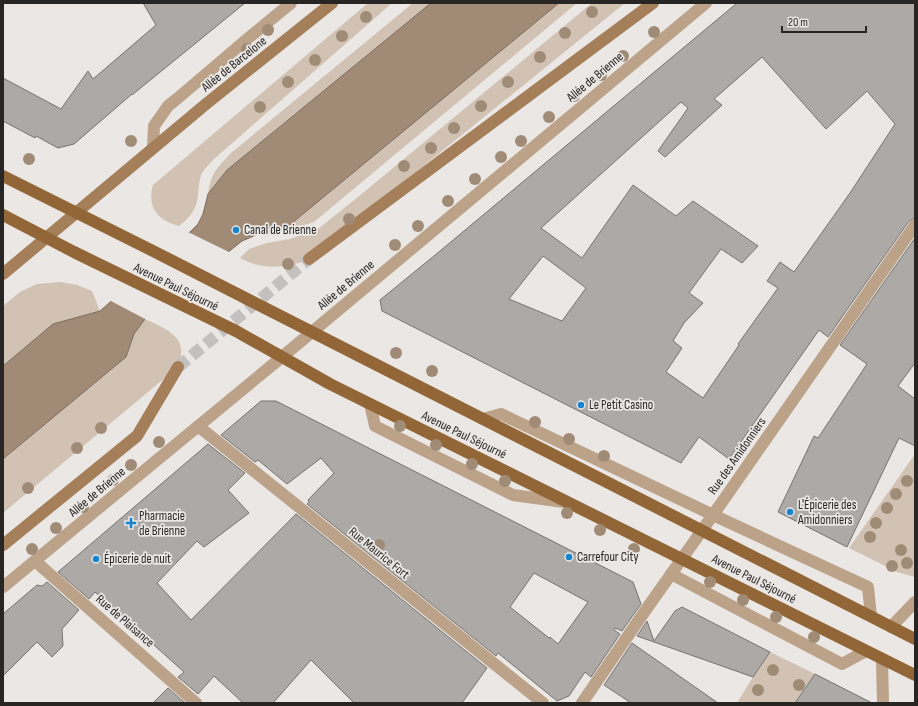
<svg xmlns="http://www.w3.org/2000/svg" width="918" height="706" font-family="'Sofia Sans Condensed',sans-serif">
  <rect width="100%" height="100%" fill="#eae7e5"/>
  <path fill="#d1c2b3" d="M368 3H392L214 159C210 163 205 168 202 173 198 182 199 192 197 201 195 212 187 220 179 226 157 220 147 207 153 185Z
    M413 3H431L227 170 208 194C211 173 217 168 231 153Z
    M559 3H577L314 222 301 226 286 228Z
    M592 3H625L306 261C283 268 261 270 240 258L249 249 267 243 290 239 318 229 358 197Z
    M60 282 77 285 92 291 100 311 53 324 3 366V306L20 292 37 284Z
    M145 319C159 326 184 334 181 354 181 358 179 363 178 367L3 513V459L126 357 134 334Z
    M915 454V577L897 572 849 548Z
    M770 652 815 674 795 703H737L753 677Z"/>
  <path fill="#a18b76" stroke="#7d6d5e" d="M431 3H559L286 228 256 235 242 241 145 319 134 334 126 357 3 459V366L53 324 100 311 191 231 198 224 203 214 208 194 227 170Z"/>
  <path fill="#eae7e5" d="M188 232 231 253 147 320 109 300Z"/>
  <path fill="#aca9a7" stroke="#767471" fill-rule="evenodd" d="M143 3H245L132 95V94L74 144 58 148 36 136 35 138 3 121V78L61 109 88 71 93 79 156 25Z
    M737 3H915V218L909 221 828 337 819 330 729 459 699 437 681 463 382 311 380 300 440 251ZM762 57 826 129 867 91 895 124 850 193 794 272 780 262 767 281 778 288 738 344 739 345 703 398 666 372 682 348 673 341 684 323 703 303 689 293 721 249 742 263 758 246 693 201 676 216 633 185 582 258 541 228 681 102 688 108 658 151 665 157 722 105 714 99ZM543 256 586 288 562 321 509 299Z
    M915 238V363L898 386 915 399V446L899 438 847 547 778 512 814 436 818 438 867 364 840 345Z
    M261 401H276L633 582 641 604 622 631 615 628 614 630 620 634 591 677 585 672 569 696 557 701 498 653 496 656 307 504 309 502 308 500 334 473 321 458 287 484 258 460 255 462 221 435ZM534 573 588 602 558 644 550 637 549 638 510 607Z
    M208 444 245 473 228 490 249 513 204 547 197 541 157 583 191 620 296 514 487 668 462 703H354L311 660 273 703H243L214 676 198 694 178 677 184 672 95 592 89 599 58 572Z
    M47 582 79 610 62 629 63 646 52 657 37 642 3 676V614L37 585 42 586Z
    M682 607 770 652 753 677 637 636 647 621 654 641 675 611Z
    M632 643 718 703H631L604 685Z
    M815 674 872 703H795Z
    M168 688 185 703H153Z"/>
  <g fill="none" stroke-linecap="round" stroke-linejoin="round">
    <path stroke="#c3c0bf" stroke-width="12" stroke-dasharray="12 6" stroke-linecap="butt" d="M178 367 309 259"/>
    <path stroke="#bba289" stroke-width="12" d="M153 148 154 126 168 106 178 98 246 40 291 3
      M370 404 375 426 513 495 564 502
      M483 419 501 414 713 515 868 587 871 616
      M671 574 842 664 866 651"/>
    <path stroke="#bba289" stroke-width="12" d="M198 426 543 703
      M35 561 196 703
      M3 587 282 357 706 3
      M891 627 915 602
      M882 659 883 703
      M582 703 645 611 727 495 915 225"/>
    <path stroke="#a47f5a" stroke-width="12" d="M309 259 653 3
      M3 274 206 104 332 3
      M3 545 137 436 178 367"/>
    <path stroke="#926636" stroke-width="12" d="M3 176 151 250 915 639
      M3 215 74 252 236 331 330 384 915 675"/>
  </g>
  <g fill="#a08c76">
    <circle cx="592" cy="12" r="6"/>
    <circle cx="366" cy="17" r="6"/>
    <circle cx="268" cy="30" r="6"/>
    <circle cx="654" cy="32" r="6"/>
    <circle cx="565" cy="33" r="6"/>
    <circle cx="342" cy="36" r="6"/>
    <circle cx="247" cy="49" r="6"/>
    <circle cx="623" cy="56" r="6"/>
    <circle cx="540" cy="57" r="6"/>
    <circle cx="315" cy="60" r="6"/>
    <circle cx="601" cy="75" r="6"/>
    <circle cx="288" cy="82" r="6"/>
    <circle cx="508" cy="82" r="6"/>
    <circle cx="574" cy="96" r="6"/>
    <circle cx="481" cy="106" r="6"/>
    <circle cx="260" cy="107" r="6"/>
    <circle cx="549" cy="117" r="6"/>
    <circle cx="454" cy="128" r="6"/>
    <circle cx="131" cy="141" r="6"/>
    <circle cx="521" cy="141" r="6"/>
    <circle cx="431" cy="148" r="6"/>
    <circle cx="501" cy="157" r="6"/>
    <circle cx="29" cy="159" r="6"/>
    <circle cx="404" cy="166" r="6"/>
    <circle cx="475" cy="179" r="6"/>
    <circle cx="448" cy="201" r="6"/>
    <circle cx="349" cy="219" r="6"/>
    <circle cx="418" cy="226" r="6"/>
    <circle cx="395" cy="245" r="6"/>
    <circle cx="288" cy="264" r="6"/>
    <circle cx="396" cy="353" r="6"/>
    <circle cx="432" cy="371" r="6"/>
    <circle cx="535" cy="422" r="6"/>
    <circle cx="400" cy="426" r="6"/>
    <circle cx="101" cy="428" r="6"/>
    <circle cx="569" cy="439" r="6"/>
    <circle cx="159" cy="442" r="6"/>
    <circle cx="436" cy="445" r="6"/>
    <circle cx="77" cy="448" r="6"/>
    <circle cx="604" cy="456" r="6"/>
    <circle cx="472" cy="464" r="6"/>
    <circle cx="131" cy="465" r="6"/>
    <circle cx="113" cy="480" r="6"/>
    <circle cx="505" cy="481" r="6"/>
    <circle cx="907" cy="481" r="6"/>
    <circle cx="28" cy="488" r="6"/>
    <circle cx="896" cy="494" r="6"/>
    <circle cx="83" cy="507" r="6"/>
    <circle cx="887" cy="508" r="6"/>
    <circle cx="567" cy="513" r="6"/>
    <circle cx="876" cy="523" r="6"/>
    <circle cx="56" cy="528" r="6"/>
    <circle cx="600" cy="530" r="6"/>
    <circle cx="870" cy="537" r="6"/>
    <circle cx="379" cy="545" r="6"/>
    <circle cx="32" cy="549" r="6"/>
    <circle cx="634" cy="549" r="6"/>
    <circle cx="901" cy="550" r="6"/>
    <circle cx="907" cy="563" r="6"/>
    <circle cx="892" cy="566" r="6"/>
    <circle cx="710" cy="582" r="6"/>
    <circle cx="743" cy="600" r="6"/>
    <circle cx="776" cy="617" r="6"/>
    <circle cx="814" cy="637" r="6"/>
    <circle cx="773" cy="670" r="6"/>
    <circle cx="799" cy="685" r="6"/>
    <circle cx="758" cy="690" r="6"/>
  </g>
  <g fill="#1984ce" stroke="#eae7e5" stroke-width="1.5">
    <circle cx="236" cy="230" r="4"/>
    <circle cx="581" cy="405" r="4"/>
    <circle cx="790" cy="512" r="4"/>
    <path d="M129 517h4v4h4v4h-4v4h-4v-4h-4v-4h4z"/>
    <circle cx="569" cy="557" r="4"/>
    <circle cx="96" cy="559" r="4"/>
  </g>
  <g text-anchor="middle" dominant-baseline="central" stroke-width="3.5" stroke-linejoin="round" paint-order="stroke">
    <g font-size="13" fill="#282625" stroke="#eae7e5">
      <text transform="translate(234 64) rotate(-39)">Allée de Barcelone</text>
      <text transform="translate(595 77) rotate(-40)">Allée de Brienne</text>
      <text transform="translate(346 285) rotate(-40)">Allée de Brienne</text>
      <text transform="translate(176 287) rotate(26)">Avenue Paul Séjourné</text>
      <text transform="translate(464 435) rotate(26)">Avenue Paul Séjourné</text>
      <text transform="translate(737 456) rotate(-55)">Rue des Amidonniers</text>
      <text transform="translate(97 492) rotate(-40)">Allée de Brienne</text>
      <text transform="translate(379 553) rotate(39)">Rue Maurice Fort</text>
      <text transform="translate(754 579) rotate(27)">Avenue Paul Séjourné</text>
      <text transform="translate(125 621) rotate(41)">Rue de Plaisance</text>
    </g>
    <g font-size="13" fill="#282625" stroke="#eae7e5" text-anchor="start">
      <text x="244" y="230">Canal de Brienne</text>
      <text x="589" y="405">Le Petit Casino</text>
      <text x="798" y="505">L'Épicerie des<tspan x="798" dy="15">Amidonniers</tspan></text>
      <text x="139" y="516">Pharmacie<tspan x="139" dy="15">de Brienne</tspan></text>
      <text x="577" y="557">Carrefour City</text>
      <text x="104" y="559">Épicerie de nuit</text>
    </g>
  </g>
  <rect width="918" height="706" fill="none" stroke="#282625" stroke-width="8"/>
  <path d="M782 26v6h84v-6" fill="none" stroke="#282625" stroke-width="2"/>
  <text x="788" y="26" font-size="12" fill="#282625" stroke="#eae7e5" stroke-width="3" paint-order="stroke">20 m</text>
</svg>
